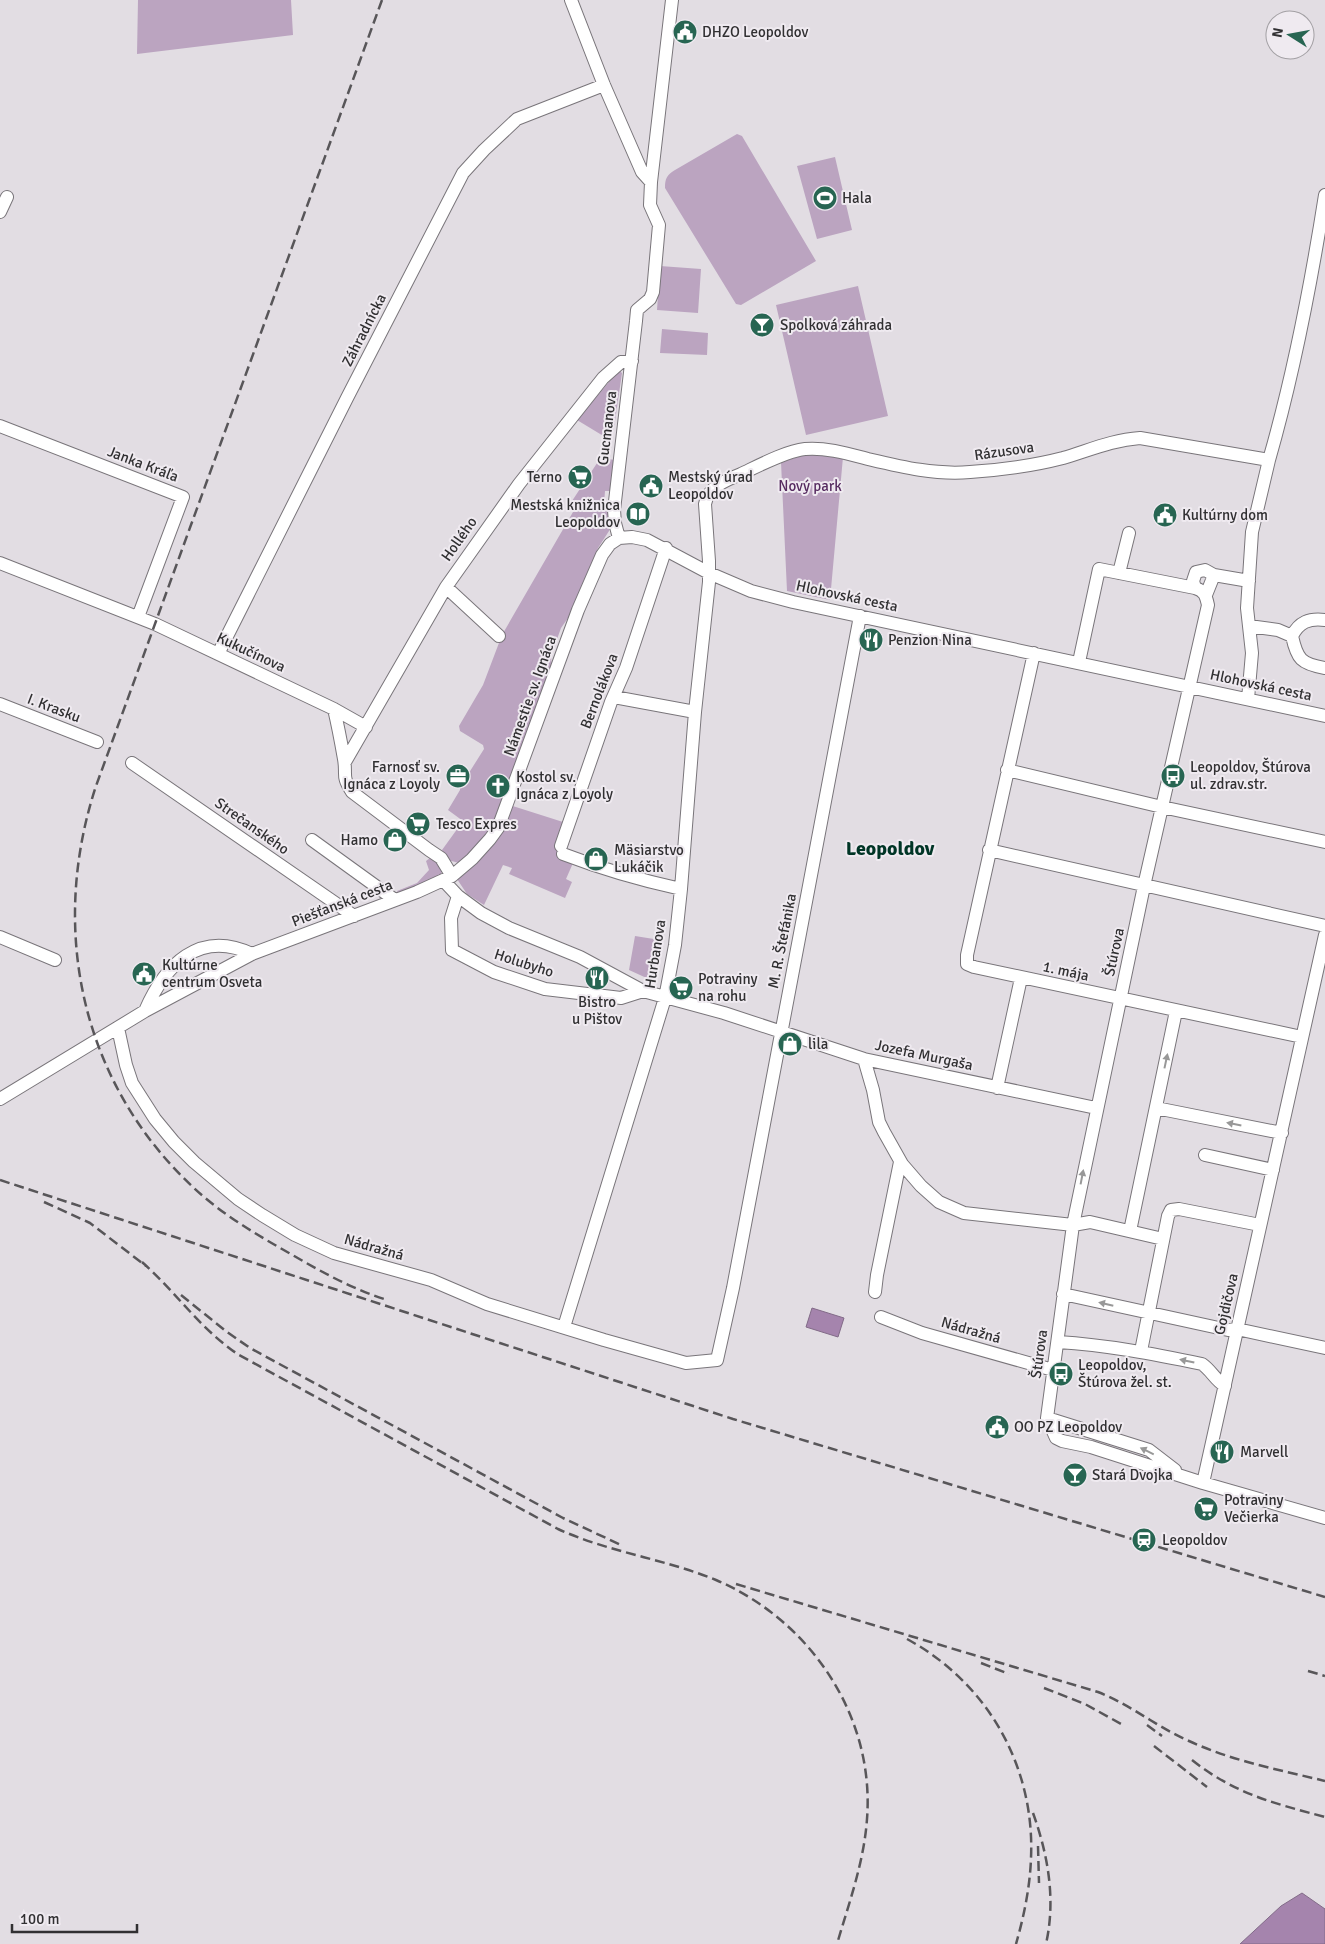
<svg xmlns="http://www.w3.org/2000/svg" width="1325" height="1944" font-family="Signika,sans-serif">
  <rect width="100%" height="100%" fill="#e2dde3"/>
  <path fill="#bba4c0" d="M138 0H291L293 35 137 54Z
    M737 134 742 136 816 261 741 305 736 304 665 188C665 178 667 175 675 170Z
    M835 157 852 230 817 239 797 166Z
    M660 266 701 269 698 313 657 310Z
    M858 286 888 416 806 435 776 305Z
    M662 329 708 333 707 355 660 353Z
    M619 370 622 373 614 428 610 440 577 420Z
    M607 448V459L616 460 613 491H605L604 504 611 511 609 531 598 548 575 608 561 628 551 656 552 669 503 803 563 822 565 826 558 847 573 863 566 879 572 882 565 898 509 874 512 868 503 865 484 905 467 894 457 879 459 863 448 860 442 850 463 821 448 810 460 790V787L484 749 483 745 460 731 459 726 483 685 502 635 573 512 570 504Z
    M812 453 843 457 830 600 787 591 781 462Z
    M430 858 438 862 442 871 440 877 398 893 397 891 417 883 429 870 426 861Z
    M635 936 660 940 653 979 651 980 629 970Z"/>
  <path fill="#a584ad" stroke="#826b88" d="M812 1308 844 1318 838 1337 806 1327Z
    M1302 1893 1325 1909V1944H1240L1281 1906Z"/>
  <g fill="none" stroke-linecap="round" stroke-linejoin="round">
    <defs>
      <path id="minor" d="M571 0 604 85 642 172 651 182 650 205 659 225 653 292 650 299 637 310 636 321 614 510 615 523 619 538
        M651 182 672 0
        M0 212 7 197
        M0 426 183 497 138 617
        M1269 460C1294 373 1311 284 1325 195
        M0 563 155 624 334 709 366 727
        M1119 573 1129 533
        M446 587 499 636
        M1195 588 1193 581 1196 572 1205 570 1214 575
        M1206 595 1214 575 1249 581
        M1249 626 1278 630 1292 636C1297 659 1301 664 1325 668
        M1292 636C1299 622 1309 618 1325 620
        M1034 653 967 955V964L974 967 1302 1037
        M218 654 347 398 463 173 484 150 517 119 604 85
        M614 697 695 712
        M0 704 97 742
        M334 709C338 726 341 742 344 759 347 776 341 775 352 792L429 850 441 858 452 876
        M345 762 446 587 519 484 603 378 621 362 632 361
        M132 763 354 916
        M1007 770 1162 807 1325 842
        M312 840 395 900
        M561 846 611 702 626 668 666 548
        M989 850 1325 926
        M563 854C602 869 640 880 681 889
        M443 880 458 896 481 913 509 928 580 957 643 991 724 1013 864 1059 1096 1108
        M458 896 451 918 452 950 494 972 545 989 621 998 643 991
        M0 937 55 960
        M145 1011C165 965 199 929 252 954
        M118 1028 126 1065 132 1083 155 1119 174 1142 194 1162 238 1199 262 1215 295 1235 334 1253 431 1280 487 1304 604 1340 686 1363 717 1360 733 1288 860 616
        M864 1059 873 1090 879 1122 884 1132 902 1164 921 1186 939 1202 964 1213 1073 1225 1090 1222 1163 1239
        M997 1088 1021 978
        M0 1099 145 1011 252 954 417 892 452 876 472 859 490 839 498 828 578 610 602 555 610 544 619 538 632 537 647 540 709 573 751 591 793 602 1325 716
        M1156 1108 1282 1133
        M1205 1155 1273 1170
        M1130 1231 1176 1011
        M875 1292 877 1275 900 1162
        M1063 1294 1228 1330 1237 1329 1325 1348
        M881 1317 922 1333 1053 1370
        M564 1327 665 998 675 945 681 889 695 712 709 582V561L705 504C708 487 726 480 741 474 758 466 786 451 805 449 825 447 849 454 868 459 902 467 935 475 970 472 1001 470 1032 466 1063 458 1090 450 1112 440 1140 438L1269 460 1252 532 1247 608 1252 653 1248 699
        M1058 1342C1107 1345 1154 1354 1202 1364 1211 1370 1215 1380 1225 1386
        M1141 1351 1168 1216 1171 1210 1179 1209 1260 1225
        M1047 1418 1073 1225 1144 886 1208 605C1206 596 1205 591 1195 588L1099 569 1079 662
        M1047 1418 1056 1438 1062 1441 1091 1447 1203 1483 1325 1518
        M1047 1418 1149 1450 1175 1470
        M1203 1483 1325 935"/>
    </defs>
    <use href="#minor" stroke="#79757a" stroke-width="14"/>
    <use href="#minor" stroke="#fff" stroke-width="12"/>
    <path stroke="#585659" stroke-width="2.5" stroke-dasharray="10 5" stroke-linecap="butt" d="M382 0 96 786C47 935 84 1093 204 1197 230 1219 259 1236 289 1253 320 1271 350 1288 384 1299
      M0 1180 733 1419 1325 1597
      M44 1202 90 1223 146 1266
      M142 1262C176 1292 200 1329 239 1355L558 1529C608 1552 665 1559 716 1580 810 1620 875 1716 867 1819 864 1862 849 1903 837 1944
      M181 1295 227 1332 250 1348 563 1518 621 1545
      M736 1584 1098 1692C1131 1705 1157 1727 1189 1741 1232 1761 1280 1770 1325 1781
      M907 1639C988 1683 1035 1767 1031 1858 1030 1887 1024 1916 1016 1944
      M981 1663 1009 1674
      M1308 1671 1325 1676
      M1044 1688 1085 1704 1123 1725
      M1147 1725 1162 1736
      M1154 1746 1207 1787
      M1192 1760C1235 1794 1273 1803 1325 1817
      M1033 1813C1048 1855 1056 1899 1046 1944
      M1038 1846 1039 1883"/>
  </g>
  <defs><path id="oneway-solid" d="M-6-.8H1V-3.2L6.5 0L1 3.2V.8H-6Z" transform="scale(1.25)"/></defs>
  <g fill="#989898">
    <use href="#oneway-solid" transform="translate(1166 1061) rotate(-78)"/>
    <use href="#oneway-solid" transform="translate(1234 1124) rotate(-169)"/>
    <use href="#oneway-solid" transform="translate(1082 1177) rotate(-79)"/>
    <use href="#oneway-solid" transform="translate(1106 1304) rotate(-167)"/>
    <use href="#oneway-solid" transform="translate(1187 1361) rotate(-168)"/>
    <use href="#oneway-solid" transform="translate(1147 1451) rotate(-154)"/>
  </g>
  <defs>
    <symbol id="civic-disc" viewBox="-11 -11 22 22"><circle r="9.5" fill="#276552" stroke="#efeaf0"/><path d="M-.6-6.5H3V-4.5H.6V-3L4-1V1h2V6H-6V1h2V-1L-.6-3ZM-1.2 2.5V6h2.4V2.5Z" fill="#fff"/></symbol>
    <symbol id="stadium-disc" viewBox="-11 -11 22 22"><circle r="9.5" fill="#276552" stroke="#efeaf0"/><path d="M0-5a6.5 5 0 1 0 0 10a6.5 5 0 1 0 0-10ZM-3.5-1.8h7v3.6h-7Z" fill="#fff"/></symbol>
    <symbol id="bar-disc" viewBox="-11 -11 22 22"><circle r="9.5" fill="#276552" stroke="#efeaf0"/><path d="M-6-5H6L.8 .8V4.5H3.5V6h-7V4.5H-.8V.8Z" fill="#fff"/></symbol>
    <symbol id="supermarket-disc" viewBox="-11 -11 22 22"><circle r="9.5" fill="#276552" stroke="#efeaf0"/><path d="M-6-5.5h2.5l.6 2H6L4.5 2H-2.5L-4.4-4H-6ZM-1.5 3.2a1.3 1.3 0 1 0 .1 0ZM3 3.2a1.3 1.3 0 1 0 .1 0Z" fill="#fff"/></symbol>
    <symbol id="library-disc" viewBox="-11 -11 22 22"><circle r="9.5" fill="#276552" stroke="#efeaf0"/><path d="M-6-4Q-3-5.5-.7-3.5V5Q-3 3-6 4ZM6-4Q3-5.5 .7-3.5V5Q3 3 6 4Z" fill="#fff"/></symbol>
    <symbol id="restaurant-disc" viewBox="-11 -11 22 22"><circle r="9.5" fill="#276552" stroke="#efeaf0"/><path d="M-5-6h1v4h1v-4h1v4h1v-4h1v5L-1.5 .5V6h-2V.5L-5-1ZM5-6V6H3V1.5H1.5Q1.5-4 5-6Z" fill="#fff"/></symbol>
    <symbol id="office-disc" viewBox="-11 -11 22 22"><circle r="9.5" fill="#276552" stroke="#efeaf0"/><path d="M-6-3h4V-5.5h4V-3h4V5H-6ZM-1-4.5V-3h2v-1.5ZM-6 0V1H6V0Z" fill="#fff"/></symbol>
    <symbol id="bus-disc" viewBox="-11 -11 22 22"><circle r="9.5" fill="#276552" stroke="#efeaf0"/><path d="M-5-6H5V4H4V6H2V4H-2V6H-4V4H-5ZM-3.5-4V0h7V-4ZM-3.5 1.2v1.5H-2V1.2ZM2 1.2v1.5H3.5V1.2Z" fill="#fff"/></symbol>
    <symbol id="church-disc" viewBox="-11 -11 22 22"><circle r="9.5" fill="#276552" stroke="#efeaf0"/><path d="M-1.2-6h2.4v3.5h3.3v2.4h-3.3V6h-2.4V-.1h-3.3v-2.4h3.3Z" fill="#fff"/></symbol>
    <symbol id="shop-disc" viewBox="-11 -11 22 22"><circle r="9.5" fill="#276552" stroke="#efeaf0"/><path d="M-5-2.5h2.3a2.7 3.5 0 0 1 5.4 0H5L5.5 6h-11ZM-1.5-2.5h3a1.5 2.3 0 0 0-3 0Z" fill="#fff"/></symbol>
    <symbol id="station-disc" viewBox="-11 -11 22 22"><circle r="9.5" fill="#276552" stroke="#efeaf0"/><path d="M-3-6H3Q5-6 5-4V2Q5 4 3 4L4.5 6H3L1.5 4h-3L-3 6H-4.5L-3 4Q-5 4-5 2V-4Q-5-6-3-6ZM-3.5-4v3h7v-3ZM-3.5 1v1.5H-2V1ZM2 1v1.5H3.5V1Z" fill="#fff"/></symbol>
  </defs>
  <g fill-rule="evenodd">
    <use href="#civic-disc" x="671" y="18" width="28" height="28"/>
    <use href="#stadium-disc" x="811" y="184" width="28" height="28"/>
    <use href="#bar-disc" x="748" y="311" width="28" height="28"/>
    <use href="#supermarket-disc" x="566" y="463" width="28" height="28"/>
    <use href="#civic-disc" x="637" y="472" width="28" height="28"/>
    <use href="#library-disc" x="624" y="500" width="28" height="28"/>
    <use href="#civic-disc" x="1151" y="501" width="28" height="28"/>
    <use href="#restaurant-disc" x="857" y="626" width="28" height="28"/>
    <use href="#office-disc" x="444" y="762" width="28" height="28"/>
    <use href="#bus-disc" x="1159" y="762" width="28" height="28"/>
    <use href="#church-disc" x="484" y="772" width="28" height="28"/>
    <use href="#supermarket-disc" x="404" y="810" width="28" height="28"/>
    <use href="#shop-disc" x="381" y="826" width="28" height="28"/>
    <use href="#shop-disc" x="582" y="845" width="28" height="28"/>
    <use href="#civic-disc" x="130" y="960" width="28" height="28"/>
    <use href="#restaurant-disc" x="583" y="964" width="28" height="28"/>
    <use href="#supermarket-disc" x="667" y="974" width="28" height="28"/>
    <use href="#shop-disc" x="776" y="1030" width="28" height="28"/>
    <use href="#bus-disc" x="1047" y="1360" width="28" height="28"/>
    <use href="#civic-disc" x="983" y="1413" width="28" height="28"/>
    <use href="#restaurant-disc" x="1208" y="1438" width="28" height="28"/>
    <use href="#bar-disc" x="1061" y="1461" width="28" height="28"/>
    <use href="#supermarket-disc" x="1192" y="1495" width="28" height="28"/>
    <use href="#station-disc" x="1130" y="1526" width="28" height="28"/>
  </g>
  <g text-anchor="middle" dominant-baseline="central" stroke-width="4" stroke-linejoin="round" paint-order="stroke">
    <g font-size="15" fill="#313032" stroke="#efeaf0" text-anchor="start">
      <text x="702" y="32">DHZO Leopoldov</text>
      <text x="842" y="198">Hala</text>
      <text x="780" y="325">Spolková záhrada</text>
      <text x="562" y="477" text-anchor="end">Terno</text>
      <text x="668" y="477">Mestský úrad<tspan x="668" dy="17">Leopoldov</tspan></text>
      <text x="620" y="505" text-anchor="end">Mestská knižnica<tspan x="620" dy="17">Leopoldov</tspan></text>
      <text x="1182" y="515">Kultúrny dom</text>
      <text x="888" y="640">Penzion Nina</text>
      <text x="440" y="767" text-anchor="end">Farnosť sv.<tspan x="440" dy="17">Ignáca z Loyoly</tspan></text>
      <text x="1190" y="767">Leopoldov, Štúrova<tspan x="1190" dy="17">ul. zdrav.str.</tspan></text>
      <text x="516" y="777">Kostol sv.<tspan x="516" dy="17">Ignáca z Loyoly</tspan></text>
      <text x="436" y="824">Tesco Expres</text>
      <text x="378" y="840" text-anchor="end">Hamo</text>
      <text x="614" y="850">Mäsiarstvo<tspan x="614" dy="17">Lukáčik</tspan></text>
      <text x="162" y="965">Kultúrne<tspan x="162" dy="17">centrum Osveta</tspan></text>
      <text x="698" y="979">Potraviny<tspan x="698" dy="17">na rohu</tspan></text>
      <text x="597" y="1002" text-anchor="middle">Bistro<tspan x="597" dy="17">u Pištov</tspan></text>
      <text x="808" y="1044">lila</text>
      <text x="1078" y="1365">Leopoldov,<tspan x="1078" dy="17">Štúrova žel. st.</tspan></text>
      <text x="1014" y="1427">OO PZ Leopoldov</text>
      <text x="1240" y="1452">Marvell</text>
      <text x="1092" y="1475">Stará Dvojka</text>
      <text x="1224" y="1500">Potraviny<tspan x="1224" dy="17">Večierka</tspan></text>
      <text x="1162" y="1540">Leopoldov</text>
    </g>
    <g font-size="15" fill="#313032" stroke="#efeaf0">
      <text transform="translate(364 330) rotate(-63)">Záhradnícka</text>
      <text transform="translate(607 428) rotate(-83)">Gucmanova</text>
      <text transform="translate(1004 451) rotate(-8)">Rázusova</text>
      <text transform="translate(143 464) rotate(21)">Janka Kráľa</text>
      <text transform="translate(459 539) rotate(-55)">Hollého</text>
      <text transform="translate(847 596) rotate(12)">Hlohovská cesta</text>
      <text transform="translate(251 652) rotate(25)">Kukučínova</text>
      <text transform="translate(1261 685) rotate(12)">Hlohovská cesta</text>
      <text transform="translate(599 691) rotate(-69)">Bernolákova</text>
      <text transform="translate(530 696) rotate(-70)">Námestie sv. Ignáca</text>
      <text transform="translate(54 708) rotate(21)">I. Krasku</text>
      <text transform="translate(252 826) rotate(35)">Strečanského</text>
      <text transform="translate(342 903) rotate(-21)">Piešťanská cesta</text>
      <text transform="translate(782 941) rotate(-79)">M. R. Štefánika</text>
      <text transform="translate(1114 952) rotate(-78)">Štúrova</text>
      <text transform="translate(655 954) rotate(-81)">Hurbanova</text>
      <text transform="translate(524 963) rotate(18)">Holubyho</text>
      <text transform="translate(1066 971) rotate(12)">1. mája</text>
      <text transform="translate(924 1055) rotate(12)">Jozefa Murgaša</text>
      <text transform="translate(374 1247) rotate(16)">Nádražná</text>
      <text transform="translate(1226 1304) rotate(-77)">Gojdičova</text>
      <text transform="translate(971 1330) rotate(16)">Nádražná</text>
      <text transform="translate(1039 1354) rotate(-82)">Štúrova</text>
    </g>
    <g font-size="15" fill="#562b60" stroke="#efeaf0">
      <text x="810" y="486">Nový park</text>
    </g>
    <g font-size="20" font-weight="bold" fill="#003526" stroke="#efeaf0">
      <text x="890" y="848">Leopoldov</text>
    </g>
  </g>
  <g transform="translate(1290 35) rotate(281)"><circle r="24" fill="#efeaf0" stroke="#a3a0a4"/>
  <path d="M0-4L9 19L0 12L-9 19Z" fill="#276552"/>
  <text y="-8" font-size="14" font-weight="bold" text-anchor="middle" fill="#313032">N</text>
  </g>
  <path d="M12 1924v8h125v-8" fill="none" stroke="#313032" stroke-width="2.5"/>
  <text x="20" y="1924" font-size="15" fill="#313032" stroke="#efeaf0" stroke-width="4" paint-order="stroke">100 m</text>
</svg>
